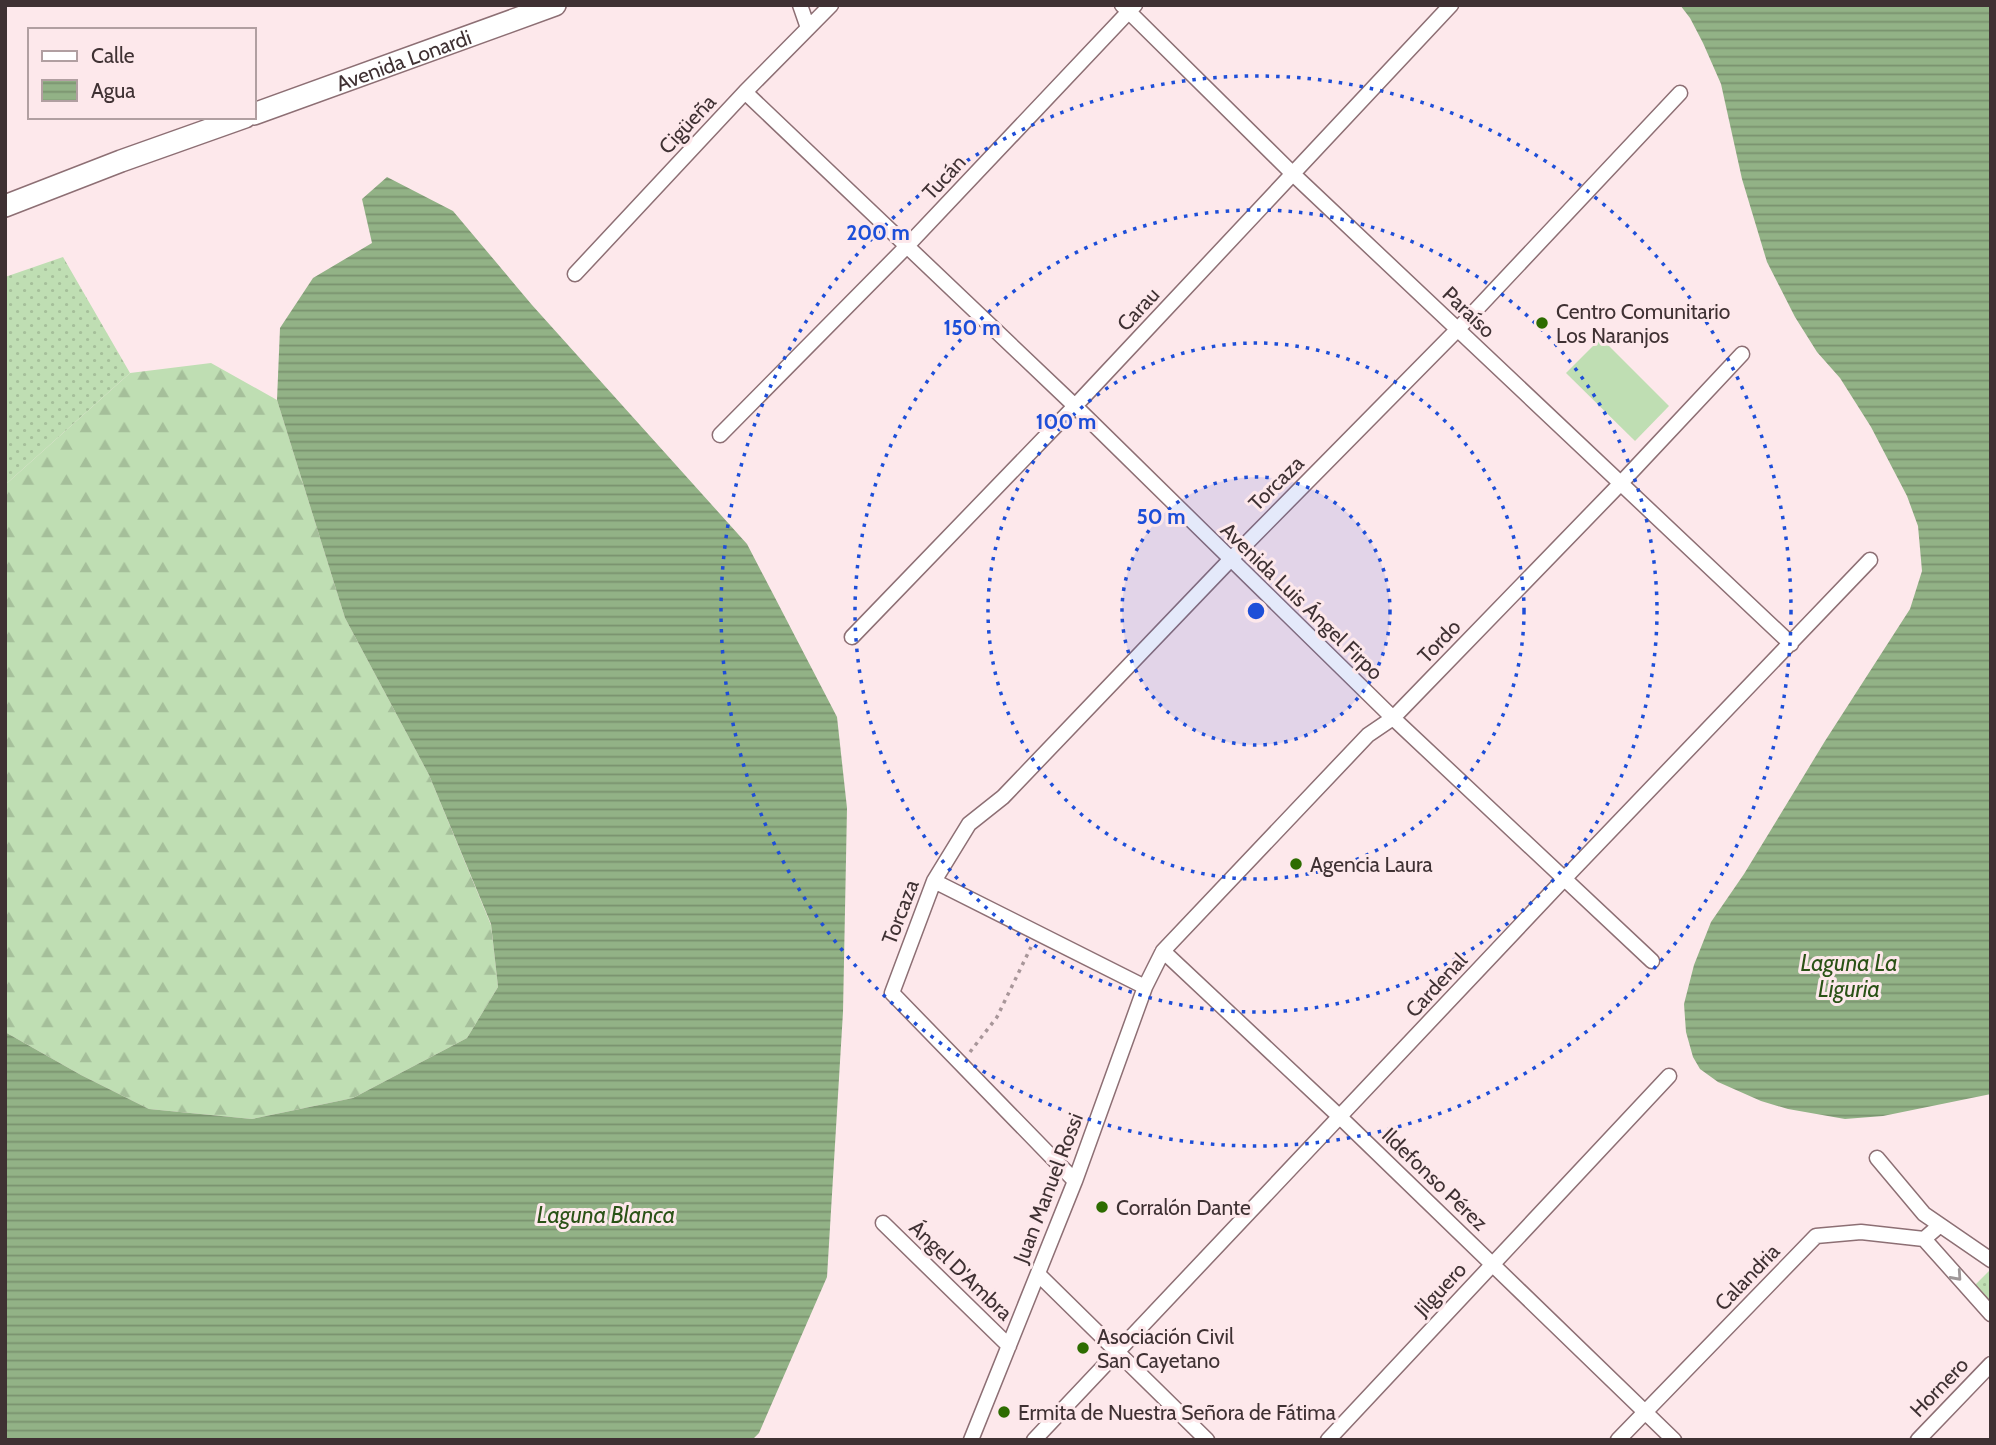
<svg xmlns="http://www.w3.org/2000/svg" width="1996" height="1445" font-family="Cabin,sans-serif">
  <defs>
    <pattern id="grass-dots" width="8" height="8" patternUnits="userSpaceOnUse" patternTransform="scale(1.75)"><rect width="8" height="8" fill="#bfdeb3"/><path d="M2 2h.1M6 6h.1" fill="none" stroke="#a5bf9a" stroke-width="1.8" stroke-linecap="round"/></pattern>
    <pattern id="forest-firs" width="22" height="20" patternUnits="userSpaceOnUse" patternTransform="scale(1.75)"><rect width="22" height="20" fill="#bfdeb3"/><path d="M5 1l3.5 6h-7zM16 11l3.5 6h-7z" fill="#a5bf9a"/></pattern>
    <pattern id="water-rules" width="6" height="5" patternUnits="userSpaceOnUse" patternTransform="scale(1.75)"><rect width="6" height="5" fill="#92b286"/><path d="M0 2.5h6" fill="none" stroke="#79916e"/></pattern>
  </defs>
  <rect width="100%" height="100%" fill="#fde8eb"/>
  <path fill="url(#grass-dots)" d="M63 257 130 373 5 485V277Z
    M1991 1269V1304L1973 1287Z"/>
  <path fill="url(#forest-firs)" d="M211 363 277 400 345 618 429 775 491 925 498 987 467 1038 353 1098 252 1119 149 1109 81 1075 5 1032V485L130 373Z"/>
  <path fill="#bfdeb3" d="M1601 338 1669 406 1635 441 1566 373Z"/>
  <path fill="url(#water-rules)" d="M1680 5H1991V1094L1883 1116 1845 1119 1788 1109 1761 1101 1718 1082 1700 1069 1693 1057 1686 1032 1684 1004 1694 965 1711 922 1744 874 1825 741 1910 609 1922 571 1918 526 1907 496 1871 427 1840 378 1817 352 1795 317 1767 262 1742 179 1721 84 1703 43 1690 18Z
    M387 177 453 211 532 305 747 544 837 717 847 808 843 1012 827 1277 759 1433 752 1440H5V1032L81 1075 149 1109 252 1119 353 1098 467 1038 498 987 491 924 429 775 345 618 277 400 280 328 313 278 372 243 362 199Z"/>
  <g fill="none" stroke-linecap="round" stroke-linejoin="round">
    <defs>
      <path id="street" d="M800 5 808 28
        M1122 5 1293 174 1791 644
        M745 92 1075 406 1393 718 1652 961
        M575 274 745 92 831 5
        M720 435 907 246 1135 5
        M852 637 1075 406 1451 5
        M934 881 1145 987
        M1163 951 1340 1117 1674 1440
        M1877 1158 1924 1214 1991 1260
        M1075 1181 892 993 934 881 969 824 1003 797 1230 560 1457 330 1680 93
        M883 1223 1009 1346
        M1924 1239 1991 1314
        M1038 1274 1207 1440
        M971 1440 1075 1181 1145 987 1163 951 1368 735 1393 718 1620 484 1742 354
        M1034 1440 1565 878 1870 560
        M1328 1440 1669 1076
        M1618 1440 1816 1236 1861 1232 1924 1239 1939 1226
        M1918 1440 1991 1364"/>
      <g id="secondary">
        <path id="s1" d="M254 114 555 5"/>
        <path d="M5 206 121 161 245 117"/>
      </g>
    </defs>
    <use href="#street" stroke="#8d6f74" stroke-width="17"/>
    <use href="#secondary" stroke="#8d6f74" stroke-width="24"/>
    <path stroke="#a89699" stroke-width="3.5" stroke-dasharray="3.5 5" stroke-linecap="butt" d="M970 1052 997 1017 1031 947"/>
    <use href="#street" stroke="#fff" stroke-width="14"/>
    <use href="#secondary" stroke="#fff" stroke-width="21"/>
  </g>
  <defs><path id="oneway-chevron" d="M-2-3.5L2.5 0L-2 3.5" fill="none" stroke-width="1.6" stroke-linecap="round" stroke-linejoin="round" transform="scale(1.75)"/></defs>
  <use stroke="#9f9899" href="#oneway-chevron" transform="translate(1957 1276) rotate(48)"/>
  <circle cx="1256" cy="611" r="134" fill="#1d4ed8" fill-opacity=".12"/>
  <g fill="none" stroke="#1d4ed8" stroke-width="3.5" stroke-dasharray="3.5 7">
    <circle cx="1256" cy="611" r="134"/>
    <circle cx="1256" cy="611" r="268"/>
    <circle cx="1256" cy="611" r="401"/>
    <circle cx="1256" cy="611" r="535"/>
  </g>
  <g fill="#2d6c00" stroke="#fde8eb" stroke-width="2.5">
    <circle cx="1542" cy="323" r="7"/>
    <circle cx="1296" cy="864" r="7"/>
    <circle cx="1102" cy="1207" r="7"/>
    <circle cx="1083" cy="1348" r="7"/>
    <circle cx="1004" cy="1412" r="7"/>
  </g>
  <g text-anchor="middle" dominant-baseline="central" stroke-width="6" stroke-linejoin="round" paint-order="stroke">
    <g font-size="21" fill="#3f3133" stroke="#fde8eb">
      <text stroke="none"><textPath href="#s1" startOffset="159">Avenida Lonardi</textPath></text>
      <text transform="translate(687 124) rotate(-47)">Cigüeña</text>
      <text transform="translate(944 177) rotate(-47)">Tucán</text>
      <text transform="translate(1138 309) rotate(-47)">Carau</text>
      <text transform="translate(1469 312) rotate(44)">Paraíso</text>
      <text transform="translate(1276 483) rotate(-45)">Torcaza</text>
      <text transform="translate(1302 601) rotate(44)">Avenida Luis Ángel Firpo</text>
      <text transform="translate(1439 641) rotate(-46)">Tordo</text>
      <text transform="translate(900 912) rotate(-69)">Torcaza</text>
      <text transform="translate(1436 985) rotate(-47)">Cardenal</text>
      <text transform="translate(1435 1179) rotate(44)">Ildefonso Pérez</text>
      <text transform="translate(1048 1188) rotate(-69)">Juan Manuel Rossi</text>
      <text transform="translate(961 1270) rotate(44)">Ángel D'Ambra</text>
      <text transform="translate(1747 1277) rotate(-46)">Calandria</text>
      <text transform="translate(1440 1289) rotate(-47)">Jilguero</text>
      <text transform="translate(1939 1387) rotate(-46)">Hornero</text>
    </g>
    <g font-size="21" fill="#3f3133" stroke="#fde8eb" text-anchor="start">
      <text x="1556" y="311">Centro Comunitario<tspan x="1556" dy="24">Los Naranjos</tspan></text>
      <text x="1310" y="864">Agencia Laura</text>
      <text x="1116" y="1207">Corralón Dante</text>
      <text x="1097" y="1336">Asociación Civil<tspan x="1097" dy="24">San Cayetano</tspan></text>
      <text x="1018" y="1412">Ermita de Nuestra Señora de Fátima</text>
    </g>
    <g font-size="23" font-style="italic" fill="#2a5216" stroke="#fde8eb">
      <text x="1849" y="963">Laguna La<tspan x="1849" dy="26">Liguria</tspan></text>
      <text x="606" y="1215">Laguna Blanca</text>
    </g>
  </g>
  <circle cx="1256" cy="611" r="10" fill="#1d4ed8" stroke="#fde8eb" stroke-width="3.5"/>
  <g font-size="21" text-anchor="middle" font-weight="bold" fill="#1d4ed8" stroke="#fde8eb" stroke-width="6" stroke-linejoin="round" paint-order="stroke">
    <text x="878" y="240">200 m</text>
    <text x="972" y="335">150 m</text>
    <text x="1066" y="429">100 m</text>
    <text x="1161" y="524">50 m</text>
  </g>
  <rect width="1996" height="1445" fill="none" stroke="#3f3133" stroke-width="14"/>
  <rect x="28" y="28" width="228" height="91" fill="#fde8eb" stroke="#b19fa1" stroke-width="2"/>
  <rect x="42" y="51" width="35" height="10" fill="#ffffff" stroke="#b19fa1" stroke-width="2"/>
  <text x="91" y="63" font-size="21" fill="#3f3133">Calle</text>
  <rect x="42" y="80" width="35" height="21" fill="url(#water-rules)" stroke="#b19fa1" stroke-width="2"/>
  <text x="91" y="98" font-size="21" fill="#3f3133">Agua</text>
</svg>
